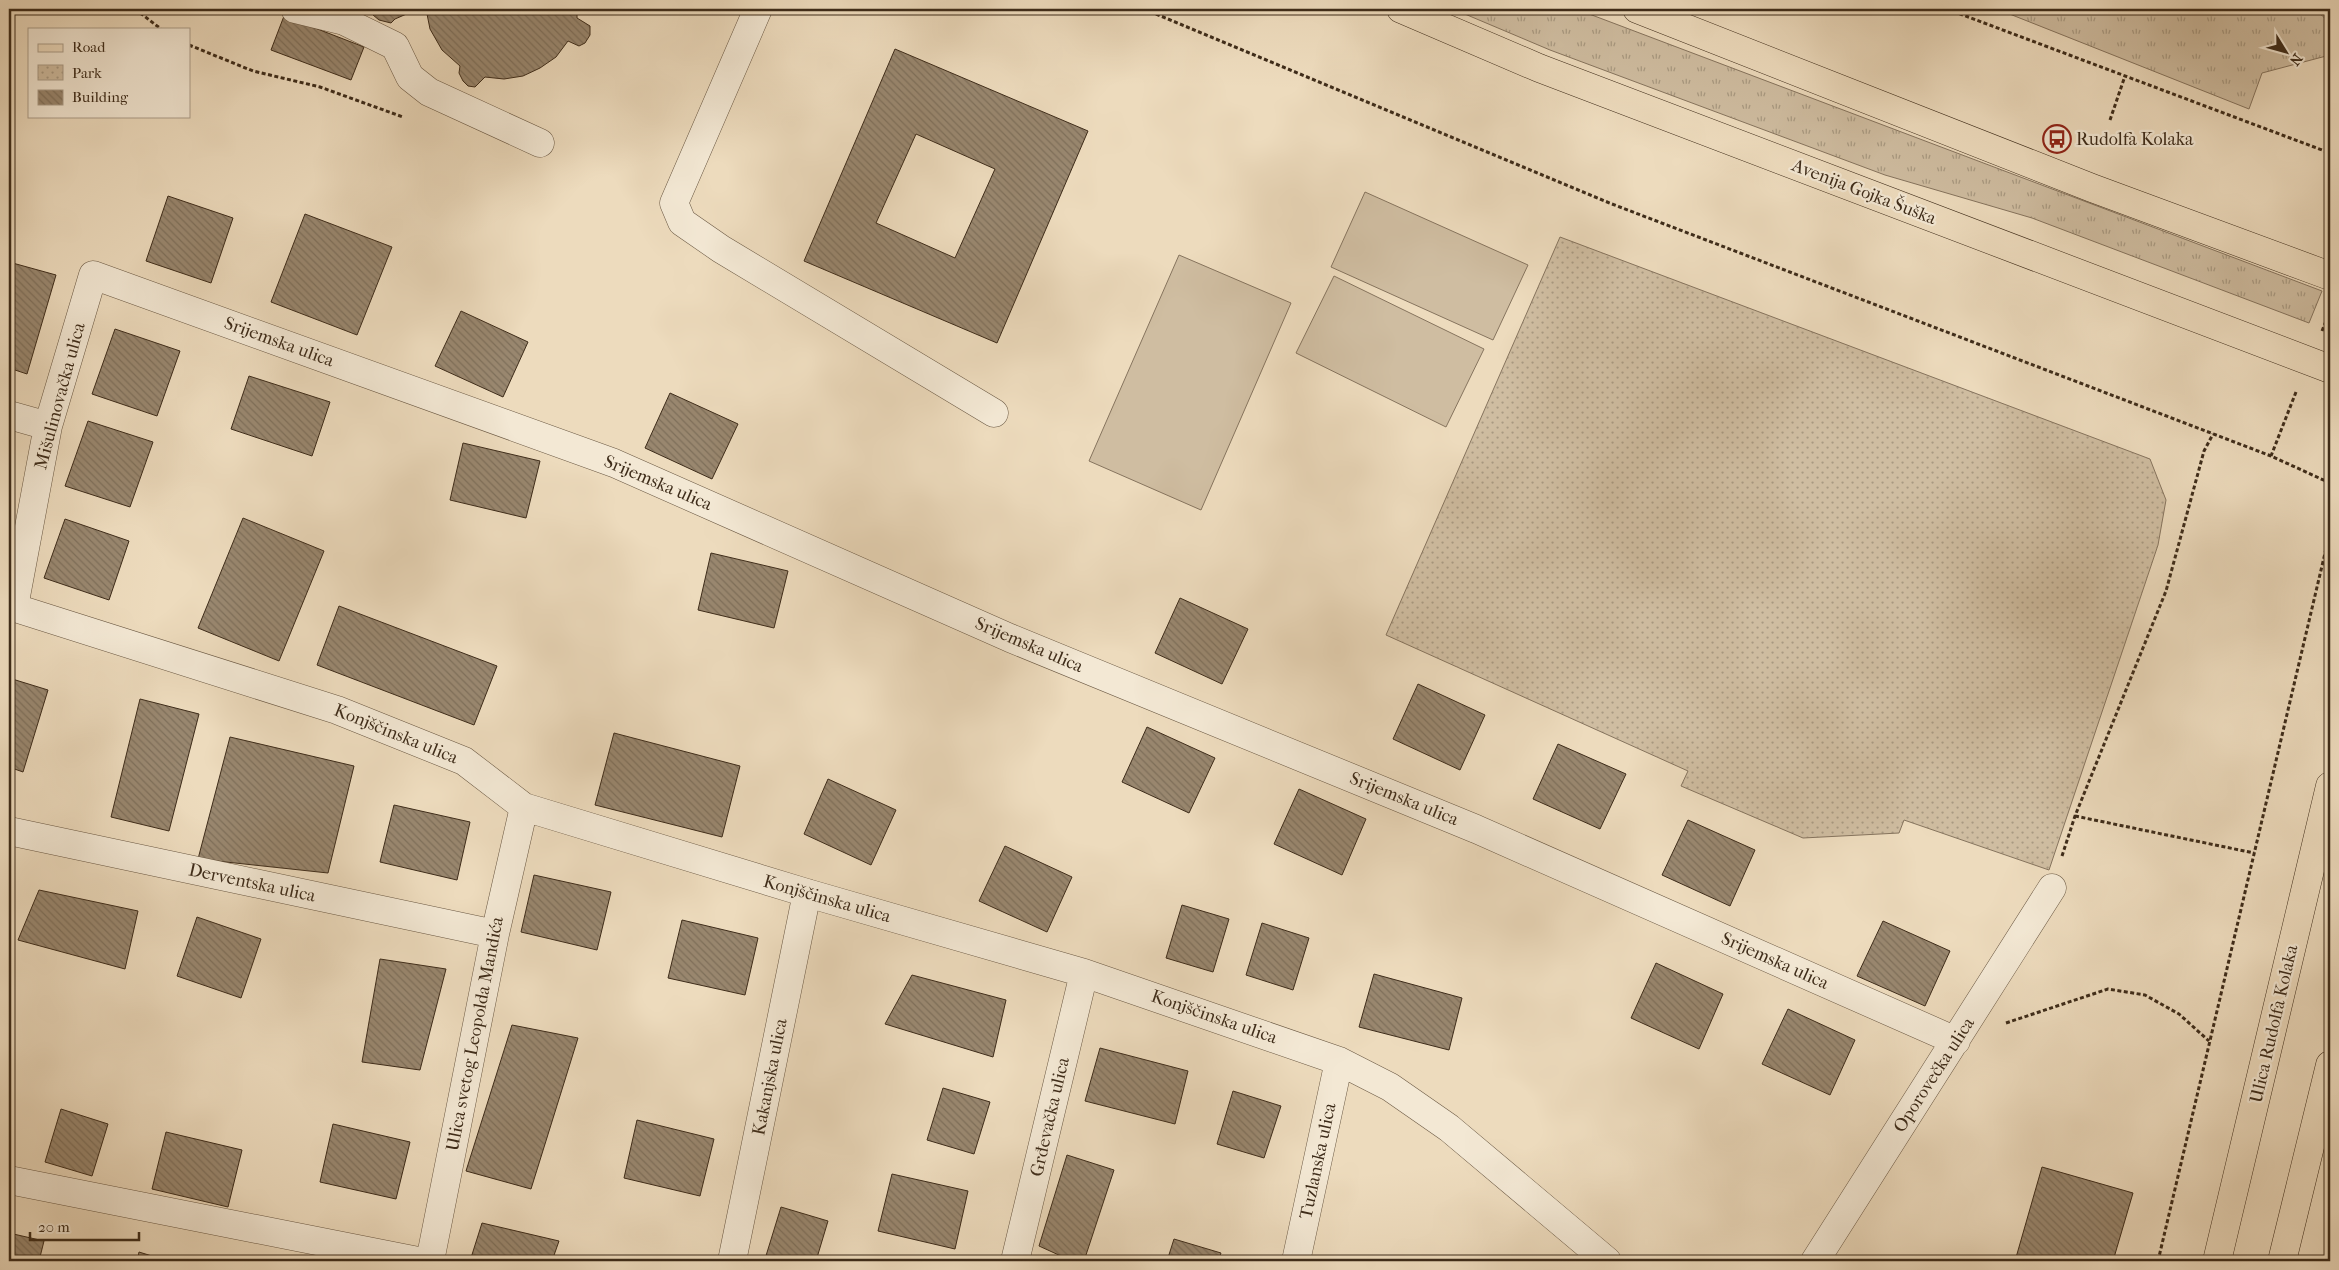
<svg xmlns="http://www.w3.org/2000/svg" width="2339" height="1270" font-family="'IM FELL French Canon',serif">
  <defs>
    <pattern id="grass-tufts" width="24" height="20" patternUnits="userSpaceOnUse" patternTransform="scale(1.25)"><rect width="24" height="20" fill="#cfbda1"/><path d="M3 7l-1-3M5 7V3M7 7l1-3M15 17l-1-3M17 17v-4M19 17l1-3" fill="none" stroke="#a99a82"/></pattern>
    <pattern id="park-dots" width="8" height="8" patternUnits="userSpaceOnUse" patternTransform="scale(1.25)"><rect width="8" height="8" fill="#cfbda1"/><path d="M2 2h.1M6 6h.1" fill="none" stroke="#a99a82" stroke-width="1.8" stroke-linecap="round"/></pattern>
    <pattern id="building-back-hatch" width="6" height="6" patternUnits="userSpaceOnUse" patternTransform="scale(1.25)"><rect width="6" height="6" fill="#99876f"/><path d="M-1 5l2 2M0 0l6 6M5-1l2 2" fill="none" stroke="#7e6f5a"/></pattern>
  </defs>
  <rect width="100%" height="100%" fill="#eddbbd"/>
  <filter id="stains"><feTurbulence type="fractalNoise" baseFrequency=".004" numOctaves="4"/><feColorMatrix values="0 0 0 0 .2 0 0 0 0 .09 0 0 0 0 .02 0 0 0 .5 -.17"/></filter>
  <radialGradient id="worn" r=".72"><stop offset=".6" stop-color="#630" stop-opacity="0"/><stop offset="1" stop-color="#630" stop-opacity=".3"/></radialGradient>
  <path fill="url(#grass-tufts)" stroke="#86745e" d="M1453 9H1576L2322 291 2309 323 2032 218 1885 175 1550 50Z
    M1997 9H2315L2330 23V55L2262 73 2249 109Z"/>
  <path fill="url(#park-dots)" stroke="#86745e" d="M1560 237 2150 459 2166 500 2158 545 2049 870 1904 820 1899 833 1803 838 1681 786 1688 771 1386 635Z"/>
  <path fill="#cfbda1" stroke="#86745e" d="M1365 192 1528 265 1493 340 1331 267Z
    M1179 255 1291 303 1201 510 1089 461Z
    M1334 276 1484 349 1446 427 1296 353Z"/>
  <path fill="url(#building-back-hatch)" stroke="#3e2c1a" fill-rule="evenodd" d="M372 9H371H418L395 19 391 23 379 20 373 15Z
    M426 9H577V18L590 26V35L585 43 579 46 568 41 556 57 540 68 523 76 504 79 485 77 475 87 468 86 463 81 459 73 460 66 442 50 430 29Z
    M284 16 364 47 351 80 271 50Z
    M895 49 1088 131 997 343 804 261ZM916 134 995 169 955 258 876 223Z
    M168 196 233 218 211 283 146 261Z
    M305 214 392 247 357 335 271 302Z
    M9 262 56 275 27 374 9 368Z
    M461 311 528 342 503 397 435 366Z
    M115 329 180 351 157 416 92 394Z
    M249 376 330 402 312 456 231 429Z
    M670 393 738 424 712 479 645 448Z
    M88 421 153 442 130 507 65 486Z
    M463 443 540 461 526 518 450 500Z
    M243 518 324 551 279 661 198 628Z
    M65 519 129 541 109 600 44 578Z
    M711 553 788 571 774 628 698 610Z
    M1180 598 1248 629 1222 684 1155 653Z
    M339 606 497 666 474 725 317 665Z
    M9 678 48 690 23 772 9 767Z
    M1418 684 1485 715 1460 770 1393 739Z
    M140 699 199 714 169 831 111 817Z
    M1147 727 1215 758 1189 813 1122 782Z
    M614 733 740 766 722 837 595 805Z
    M230 737 354 766 328 873 198 859Z
    M1558 744 1626 774 1600 829 1533 799Z
    M828 779 896 810 871 865 804 834Z
    M1299 789 1366 819 1342 875 1274 844Z
    M394 805 470 822 457 880 380 862Z
    M1688 820 1755 850 1730 906 1662 875Z
    M1005 846 1072 877 1047 932 979 901Z
    M534 875 611 892 597 950 521 932Z
    M39 890 138 911 125 969 18 940Z
    M1182 905 1229 919 1213 972 1166 958Z
    M197 917 261 939 241 998 177 976Z
    M682 920 758 938 745 995 668 978Z
    M1883 921 1950 951 1925 1006 1857 976Z
    M1262 923 1309 938 1293 990 1246 975Z
    M380 959 446 969 420 1070 362 1062Z
    M1656 963 1723 994 1699 1049 1631 1018Z
    M1374 974 1462 998 1449 1050 1359 1027Z
    M912 975 1006 1000 993 1057 885 1024Z
    M1788 1009 1855 1040 1830 1095 1762 1064Z
    M512 1025 578 1038 531 1189 466 1171Z
    M1100 1048 1188 1071 1175 1124 1085 1101Z
    M943 1088 990 1102 974 1154 927 1140Z
    M1233 1091 1281 1106 1264 1158 1217 1144Z
    M61 1109 108 1124 92 1176 45 1162Z
    M637 1120 714 1139 700 1196 624 1178Z
    M333 1124 410 1142 396 1199 320 1182Z
    M166 1132 242 1150 228 1207 152 1189Z
    M1067 1155 1114 1170 1084 1261H1072L1039 1246Z
    M2042 1167 2133 1193 2113 1261H2015Z
    M892 1174 968 1191 955 1249 878 1231Z
    M781 1207 828 1221 816 1261H772L765 1259Z
    M482 1223 559 1241 552 1261H470Z
    M9 1233 44 1241 39 1261H9Z
    M1174 1239 1221 1253 1218 1261H1167Z
    M139 1252 168 1261H137Z"/>
  <g fill="none" stroke-linecap="round" stroke-linejoin="round">
    <defs>
      <path id="minor" d="M295 9 344 21 395 46 410 77 429 92 540 143
        M758 9 674 203 682 222 721 249 994 413
        M9 415 48 426
        M9 606 337 710 464 761 524 807 807 893 1084 973 1339 1061 1390 1087 1449 1128 1607 1261
        M14 607 48 426 93 275 614 463 1010 638 1476 829 1956 1041
        M9 831 495 934
        M9 1180 418 1261
        M430 1261 495 934 524 807
        M732 1261 807 893
        M1015 1261 1084 973
        M1296 1261 1339 1061
        M1815 1261 2052 888"/>
      <path id="major" d="M1401 9 1539 68 2330 369
        M1637 9 2092 188 2330 276
        M2217 1261 2330 786
        M2282 1261 2330 1065"/>
    </defs>
    <use href="#minor" stroke="#6a5843" stroke-width="29"/>
    <use href="#major" stroke="#3e2c1a" stroke-width="29"/>
    <path stroke="#3e2c1a" stroke-width="3" stroke-dasharray="4 2.5" stroke-linecap="butt" d="M135 9 161 29
      M1144 9 1612 204 2271 456
      M1947 9 2330 153
      M2326 9 2330 13
      M189 45 253 71 320 87 403 117
      M2110 120 2125 76
      M2322 331 2330 311
      M2296 392 2271 456 2330 483
      M2075 816 2254 853
      M2062 856 2075 816 2166 591 2204 451 2213 434
      M2006 1023 2108 989 2145 995 2179 1014 2209 1041
      M2158 1261 2330 532"/>
    <use href="#minor" stroke="#f3e8d4" stroke-width="28"/>
    <use href="#major" stroke="#eddbbd" stroke-width="28"/>
  </g>
  <defs>
    <symbol id="bus-ring" viewBox="-11 -11 22 22"><circle r="9.5" fill="#f3e8d4" stroke="#8f2418" stroke-width="1.5"/><path d="M-5-6H5V4H4V6H2V4H-2V6H-4V4H-5ZM-3.5-4V0h7V-4ZM-3.5 1.2v1.5H-2V1.2ZM2 1.2v1.5H3.5V1.2Z" fill="#8f2418"/></symbol>
  </defs>
  <g fill-rule="evenodd">
    <use href="#bus-ring" x="2041" y="123" width="32" height="32"/>
  </g>
  <g text-anchor="middle" dominant-baseline="central" stroke-width="4.5" stroke-linejoin="round" paint-order="stroke">
    <g font-size="18" fill="#3e2c1a" stroke="#f3e8d4" text-anchor="start">
      <text x="2076" y="139">Rudolfa Kolaka</text>
    </g>
    <g font-size="18" fill="#3e2c1a" stroke="#f3e8d4">
      <text transform="translate(1864 192) rotate(21)">Avenija Gojka Šuška</text>
      <text transform="translate(279 342) rotate(20)">Srijemska ulica</text>
      <text transform="translate(60 396) rotate(-75)">Mišulinovačka ulica</text>
      <text transform="translate(658 483) rotate(23)">Srijemska ulica</text>
      <text transform="translate(1029 645) rotate(23)">Srijemska ulica</text>
      <text transform="translate(396 734) rotate(22)">Konjščinska ulica</text>
      <text transform="translate(1404 799) rotate(22)">Srijemska ulica</text>
      <text transform="translate(252 883) rotate(12)">Derventska ulica</text>
      <text transform="translate(827 899) rotate(16)">Konjščinska ulica</text>
      <text transform="translate(1775 961) rotate(24)">Srijemska ulica</text>
      <text transform="translate(1214 1017) rotate(19)">Konjščinska ulica</text>
      <text transform="translate(2274 1024) rotate(-77)">Ulica Rudolfa Kolaka</text>
      <text transform="translate(475 1034) rotate(-79)">Ulica svetog Leopolda Mandića</text>
      <text transform="translate(1934 1075) rotate(-57)">Oporovečka ulica</text>
      <text transform="translate(770 1077) rotate(-79)">Kakanjska ulica</text>
      <text transform="translate(1050 1117) rotate(-77)">Grđevačka ulica</text>
      <text transform="translate(1318 1161) rotate(-78)">Tuzlanska ulica</text>
    </g>
  </g>
  <rect width="2339" height="1270" fill="none" stroke="#eddbbd" stroke-width="30"/>
  <rect x="10" y="10" width="2319" height="1250" fill="none" stroke="#3e2c1a" stroke-width="2.5"/>
  <rect x="15" y="15" width="2309" height="1240" fill="none" stroke="#3e2c1a"/>
  <rect x="28" y="28" width="162" height="90" fill="#f3e8d4" stroke="#ab9d8a"/>
  <rect x="38" y="44" width="25" height="8" fill="#eddbbd" stroke="#ab9d8a"/>
  <text x="72" y="52" font-size="15" fill="#3e2c1a">Road</text>
  <rect x="38" y="65" width="25" height="15" fill="url(#park-dots)" stroke="#ab9d8a"/>
  <text x="72" y="78" font-size="15" fill="#3e2c1a">Park</text>
  <rect x="38" y="90" width="25" height="15" fill="url(#building-back-hatch)" stroke="#ab9d8a"/>
  <text x="72" y="102" font-size="15" fill="#3e2c1a">Building</text>
  <g transform="translate(2286 52) rotate(127)" stroke="#f3e8d4" stroke-width="4" paint-order="stroke">
  <path d="M0-4L9 19L0 12L-9 19Z" fill="#3e2c1a"/>
  <text y="-8" font-size="14" font-weight="bold" text-anchor="middle" fill="#3e2c1a">N</text>
  </g>
  <path d="M30 1232v8h109v-8" fill="none" stroke="#3e2c1a" stroke-width="2.5"/>
  <text x="38" y="1232" font-size="15" fill="#3e2c1a" stroke="#f3e8d4" stroke-width="4" paint-order="stroke">20 m</text>
  <rect width="100%" height="100%" filter="url(#stains)"/>
  <rect width="100%" height="100%" fill="url(#worn)"/>
</svg>
